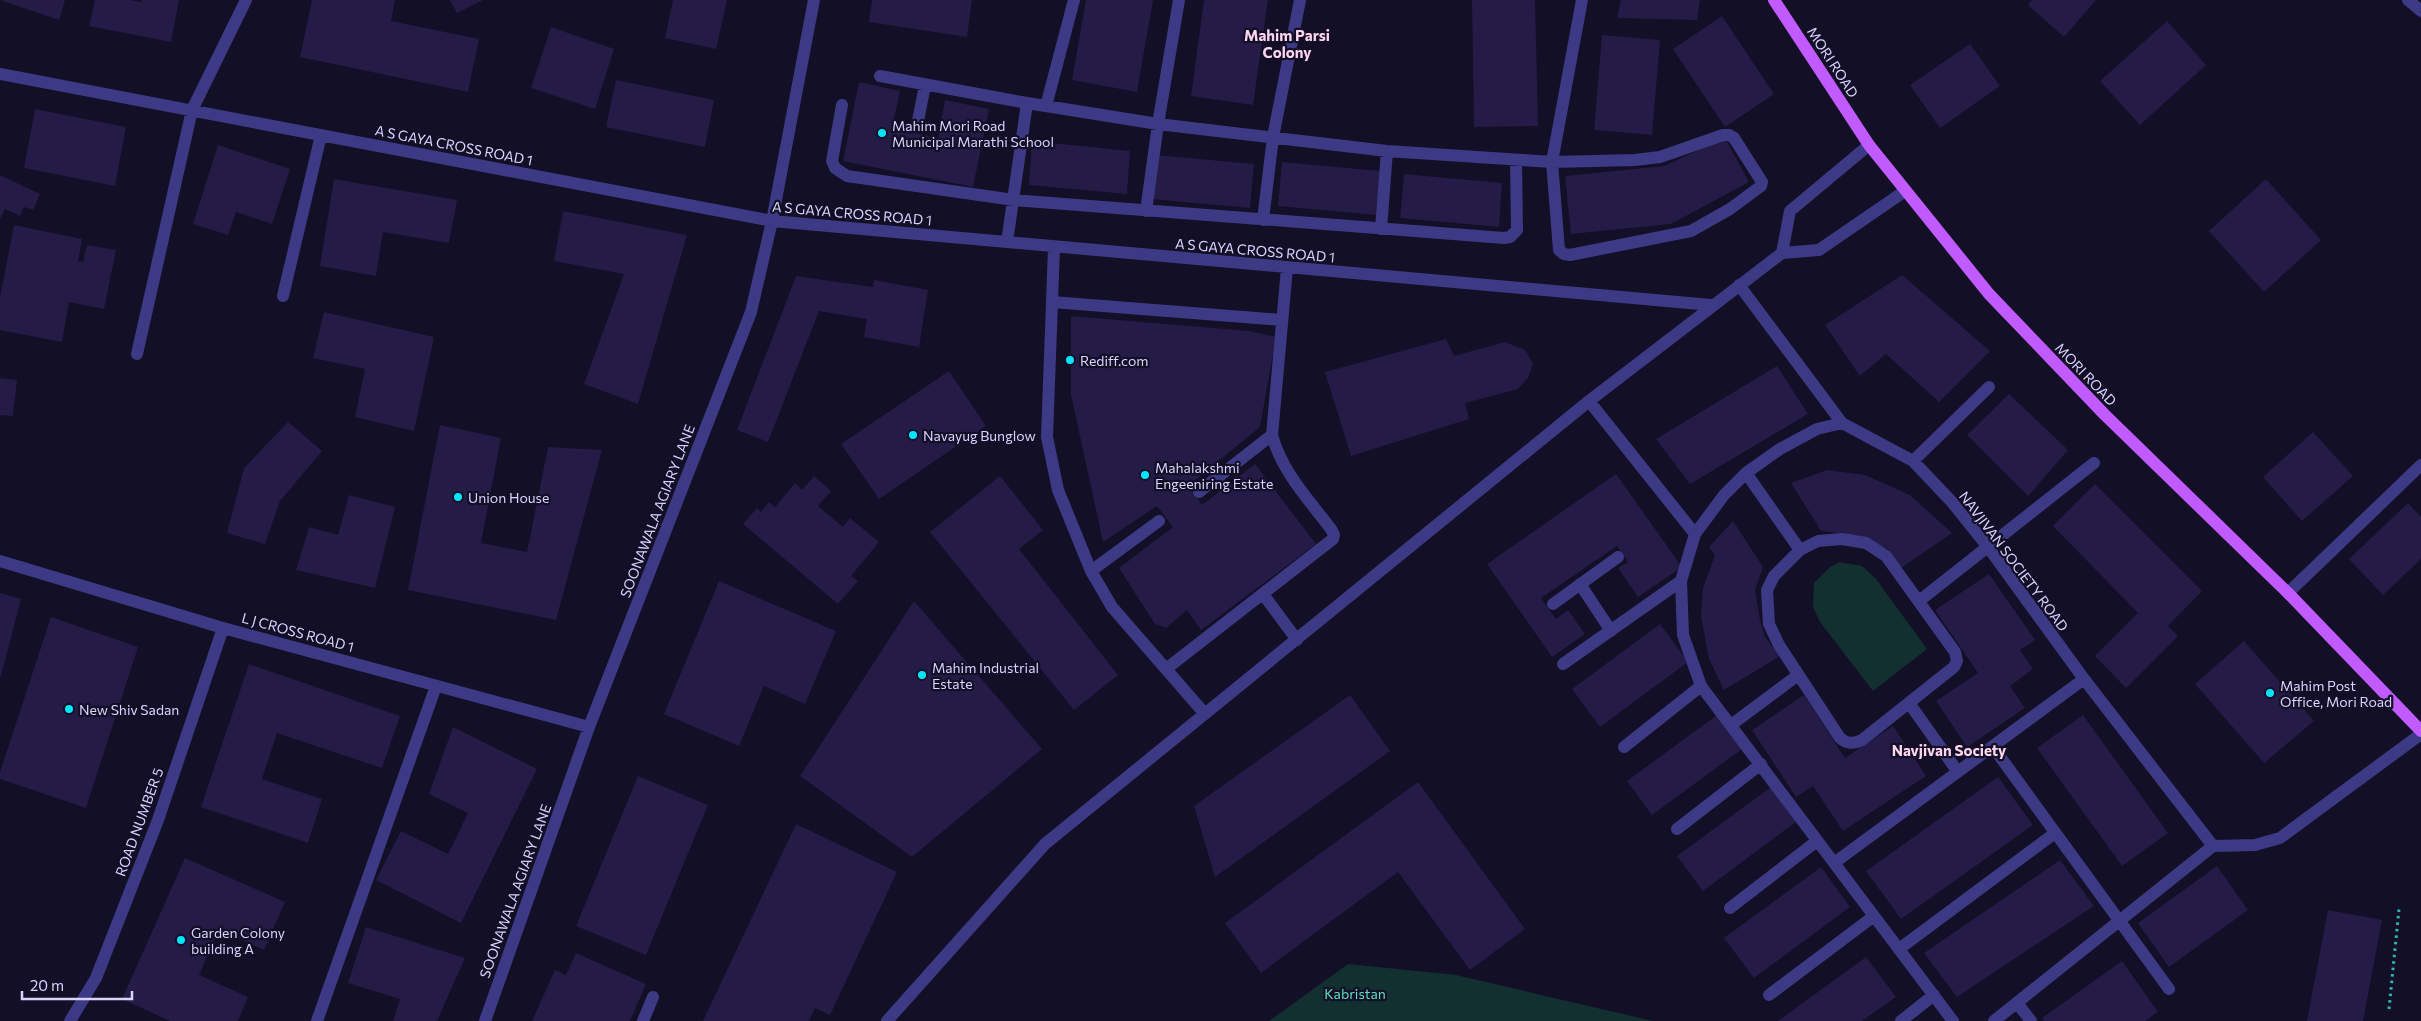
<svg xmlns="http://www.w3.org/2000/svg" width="2421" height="1021" font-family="Commissioner,sans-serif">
  <rect width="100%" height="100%" fill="#130f26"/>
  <path fill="#12302f" d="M1839 562 1862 566 1876 579 1927 649 1873 691 1820 622 1813 607 1814 583 1830 567Z
    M1348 964 1456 975 1653 1021H1269Z"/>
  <path fill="#241b47" d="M0 0H65L59 20Z
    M95 0H130L142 2V0H179L171 42 89 26Z
    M312 0H395L391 21 479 39 468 92 300 57Z
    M450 0H483L457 13Z
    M673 0H727L716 49 665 38Z
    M872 0H972L967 37 869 22Z
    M1086 0H1153L1137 92 1072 80Z
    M1204 0H1268L1253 105 1191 96Z
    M1472 0H1535L1538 126 1474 127Z
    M1621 0H1700L1697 20 1617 18Z
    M2032 0H2096L2064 37 2028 5Z
    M1722 16 1774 94 1725 127 1673 49Z
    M2167 21 2206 65 2140 125 2100 81Z
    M551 27 614 49 595 109 531 88Z
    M1602 35 1660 40 1652 135 1594 130Z
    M1970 44 2000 86 1940 128 1910 85Z
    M616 80 714 100 705 147 606 127Z
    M859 82 900 91 892 128 938 138 945 100 989 109 973 187 843 161Z
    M35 109 126 127 115 186 24 168Z
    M1725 138 1749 182 1671 224 1571 234 1565 176 1664 166Z
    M1032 141 1130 151 1127 194 1029 185Z
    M218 145 290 169 272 224 236 212 228 235 193 224Z
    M1156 155 1254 164 1250 208 1152 199Z
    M1282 162 1380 171 1376 215 1278 206Z
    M1404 174 1502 183 1499 227 1400 218Z
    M0 175 40 194 33 210 24 207 20 216 5 209 0 219Z
    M334 179 457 200 449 243 383 232 376 276 320 266Z
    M2266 179 2321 240 2264 292 2209 231Z
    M563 211 687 235 638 404 584 384 624 274 554 261Z
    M14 225 82 239 78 261 83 262 87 245 116 250 104 309 69 302 62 342 0 330V297Z
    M1902 275 1990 351 1939 402 1886 354 1860 376 1825 325Z
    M796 276 873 287 874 280 928 290 919 347 864 337 867 319 819 311 768 442 737 430Z
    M324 312 434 337 414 431 355 417 365 369 313 358Z
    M1071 316 1249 331 1276 337 1260 427 1188 486 1202 505 1255 464 1316 544 1201 630 1187 610 1166 628 1155 624 1119 568 1173 527 1157 506 1103 542 1071 395Z
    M1446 339 1454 356 1505 342 1525 350 1533 363 1528 378 1518 389 1465 403 1469 419 1351 456 1325 372Z
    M1777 366 1808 414 1690 484 1656 439Z
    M949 371 986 426 879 499 841 444Z
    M0 378 17 380 13 416 0 415Z
    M2009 394 2068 450 2028 496 1967 435Z
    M288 422 322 451 280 501 265 544 227 533 244 468Z
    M440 425 501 438 481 543 527 552 548 447 602 450 556 620 408 590Z
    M2313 432 2353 476 2302 521 2263 477Z
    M1827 470 1865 475 1910 495 1952 533 1901 568 1888 549 1859 536 1821 531 1791 483Z
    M1616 474 1682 567 1638 597 1618 568 1628 562 1617 546 1541 598 1556 619 1568 610 1585 634 1552 657 1487 564Z
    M814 476 831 491 818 506 843 527 850 518 879 542 851 576 858 581 838 604 743 524 757 508 761 512 769 502 775 507 795 483 802 490Z
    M1000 476 1043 530 1019 549 1118 675 1074 710 930 532Z
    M2095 484 2202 591 2168 626 2178 636 2126 688 2095 656 2138 613 2053 526Z
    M349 495 395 507 375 588 296 570 309 527 338 535Z
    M2408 503 2421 517V559L2383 595 2349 559Z
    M1733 521 1763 567 1755 590 1760 620 1765 637 1780 656 1724 690 1709 659 1701 617 1703 588 1715 555 1709 547Z
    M1989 574 2035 640 2020 650 2033 669 2010 686 2025 708 1967 747 1936 701 1978 673 1935 610Z
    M719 581 836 631 805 704 764 686 739 746 664 714Z
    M0 593 21 599 1 676H0Z
    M914 601 1042 749 912 857 800 776Z
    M51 617 138 647 86 808 0 779V772Z
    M1660 624 1688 662 1600 727 1572 689Z
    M2244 641 2314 721 2264 763 2195 684Z
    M249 664 400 716 382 768 277 733 262 779 322 799 308 843 201 807Z
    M1350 695 1390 751 1215 877 1194 806Z
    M1804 695 1845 758 1893 726 1926 776 1843 831 1813 786 1796 797 1752 730Z
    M1717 715 1742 749 1652 815 1627 781Z
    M2083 715 2168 833 2122 866 2037 748Z
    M453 727 537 769 461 923 376 880 401 831 448 854 468 813 429 794Z
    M638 776 708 805 646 955 576 926Z
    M1998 777 2033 825 1901 919 1866 871Z
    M1418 782 1525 929 1470 970 1398 872 1261 973 1225 923Z
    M1771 787 1797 821 1703 891 1677 856Z
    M796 824 897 872 830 1015 815 1008 809 1021H703Z
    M185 858 285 902 264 950 219 929 199 975 248 997 238 1021H170L122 999Z
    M2060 860 2094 906 1957 997 1924 953Z
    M2217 866 2248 910 2169 967 2138 923Z
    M1821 867 1850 907 1754 978 1724 938Z
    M2328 910 2382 920 2363 1021H2307Z
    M366 927 465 958 437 1021H393L400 999 348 983Z
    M576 953 646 984 630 1021H532L555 970 566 975Z
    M1866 957 1896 997 1862 1021H1778Z
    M2122 961 2158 1012 2145 1021H2044L2042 1018Z"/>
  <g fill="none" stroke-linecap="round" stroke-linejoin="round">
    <path stroke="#2fb8b0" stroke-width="3" stroke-dasharray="2.5 4" stroke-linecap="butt" d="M2389 1009 2399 909"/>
    <path stroke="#3d3a85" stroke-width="12" d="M2408 0 2421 11
      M0 74 772 221 1711 305
      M880 76 1027 103
      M842 105 832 161 835 168 847 176 1014 200 1504 238 1510 237 1517 230 1516 160
      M1046 106 1074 0
      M917 126 925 85
      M1723 135H1729L1734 138 1762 182 1761 186 1730 209 1691 231 1570 255 1564 254 1559 250 1552 162 1635 160 1660 157Z
      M1869 145 1790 211 1782 253 1819 250 1905 191
      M1146 211 1158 124 1179 0
      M1263 220 1273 137 1300 0
      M1381 229 1387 151
      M1007 242 1027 103 1158 124 1387 151 1552 162 1582 0
      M1054 248 1047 437 1058 490 1091 571 1112 607 1205 714
      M1739 285 1842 423
      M283 296 321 135
      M1052 302 1282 320
      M137 354 192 110 246 0
      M1589 401 1695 534
      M1913 461 1989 387
      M1746 473 1800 550
      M1199 492 1272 435
      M1842 539 1866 543 1886 556 1955 652 1957 661 1954 667 1862 740C1853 744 1847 744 1840 738L1779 645 1769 624 1767 590 1774 576 1800 550 1818 541Z
      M0 561 223 628 589 727
      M1091 571 1159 521
      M1580 584 1611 631
      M2288 593 2421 465
      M1263 594 1297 640
      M1919 601 2094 463
      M1553 604 1618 557
      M1563 664 1681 581
      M1166 669 1333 539 1334 535 1331 529C1309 500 1282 472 1272 435L1287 268
      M1909 703 1958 772
      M1731 725 1798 675
      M1624 747 1701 686
      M1993 747 2169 989
      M1677 829 1761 764
      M2213 846 2255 845 2280 838 2421 734
      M1834 863 2084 679
      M1730 908 1817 841
      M1899 949 2055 833
      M1769 995 1874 916
      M2017 1003 2031 1021
      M70 1021 96 978 158 820 223 628
      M317 1021 436 686
      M485 1021 589 727 751 312 772 221 814 0
      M643 1021 653 997
      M887 1021 1045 844 1589 401 1782 253
      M1901 1021 1934 995
      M1953 1021 1701 686 1683 635 1681 581 1695 534 1724 495 1746 473 1780 449 1817 429 1842 423 1913 461 1951 501 1988 547 2084 679 2213 846
      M1994 1021 2213 846"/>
    <path stroke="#c25bff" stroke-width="12" d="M1774 0 1869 145 1989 294 2105 415 2288 593 2421 731"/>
  </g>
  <g fill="#00e5ff" stroke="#130f26" stroke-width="2">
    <circle cx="882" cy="133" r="5"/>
    <circle cx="1070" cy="360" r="5"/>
    <circle cx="913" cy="435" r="5"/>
    <circle cx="1145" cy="475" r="5"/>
    <circle cx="458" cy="497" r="5"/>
    <circle cx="922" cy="675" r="5"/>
    <circle cx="2270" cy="693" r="5"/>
    <circle cx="69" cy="709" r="5"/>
    <circle cx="181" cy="940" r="5"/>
  </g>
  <g text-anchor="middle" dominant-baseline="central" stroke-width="4.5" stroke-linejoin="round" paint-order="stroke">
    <g font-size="14" fill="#d9d4ff" stroke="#130f26">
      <text transform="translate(1833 62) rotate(57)">MORI ROAD</text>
      <text transform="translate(454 145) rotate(11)">A S GAYA CROSS ROAD 1</text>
      <text transform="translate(852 213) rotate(5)">A S GAYA CROSS ROAD 1</text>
      <text transform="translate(1255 250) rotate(5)">A S GAYA CROSS ROAD 1</text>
      <text transform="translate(2086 374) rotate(46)">MORI ROAD</text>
      <text transform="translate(657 511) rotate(-69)">SOONAWALA AGIARY LANE</text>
      <text transform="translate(2014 561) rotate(53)">NAVJIVAN SOCIETY ROAD</text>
      <text transform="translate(298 632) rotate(15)">L J CROSS ROAD 1</text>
      <text transform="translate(139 822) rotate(-70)">ROAD NUMBER 5</text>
      <text transform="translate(515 891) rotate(-70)">SOONAWALA AGIARY LANE</text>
    </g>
    <g font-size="14" fill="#d9d4ff" stroke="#130f26" text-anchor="start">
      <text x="892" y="125">Mahim Mori Road<tspan x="892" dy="16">Municipal Marathi School</tspan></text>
      <text x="1080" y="360">Rediff.com</text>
      <text x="923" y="435">Navayug Bunglow</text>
      <text x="1155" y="467">Mahalakshmi<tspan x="1155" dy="16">Engeeniring Estate</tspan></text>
      <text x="468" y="497">Union House</text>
      <text x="932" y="667">Mahim Industrial<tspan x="932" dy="16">Estate</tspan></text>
      <text x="2280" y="685">Mahim Post<tspan x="2280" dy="16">Office, Mori Road</tspan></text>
      <text x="79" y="709">New Shiv Sadan</text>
      <text x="191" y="932">Garden Colony<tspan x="191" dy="16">building A</tspan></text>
    </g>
    <g font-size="14" fill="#5fe0c0" stroke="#130f26">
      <text x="1355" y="993">Kabristan</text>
    </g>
    <g font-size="15" font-weight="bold" fill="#ffd6f0" stroke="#130f26">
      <text x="1287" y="35">Mahim Parsi<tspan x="1287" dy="17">Colony</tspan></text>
      <text x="1949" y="750">Navjivan Society</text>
    </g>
  </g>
  <path d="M22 991v8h110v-8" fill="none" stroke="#d9d4ff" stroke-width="2.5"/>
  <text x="30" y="991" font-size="15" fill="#d9d4ff" stroke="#130f26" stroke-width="4" paint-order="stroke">20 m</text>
</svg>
